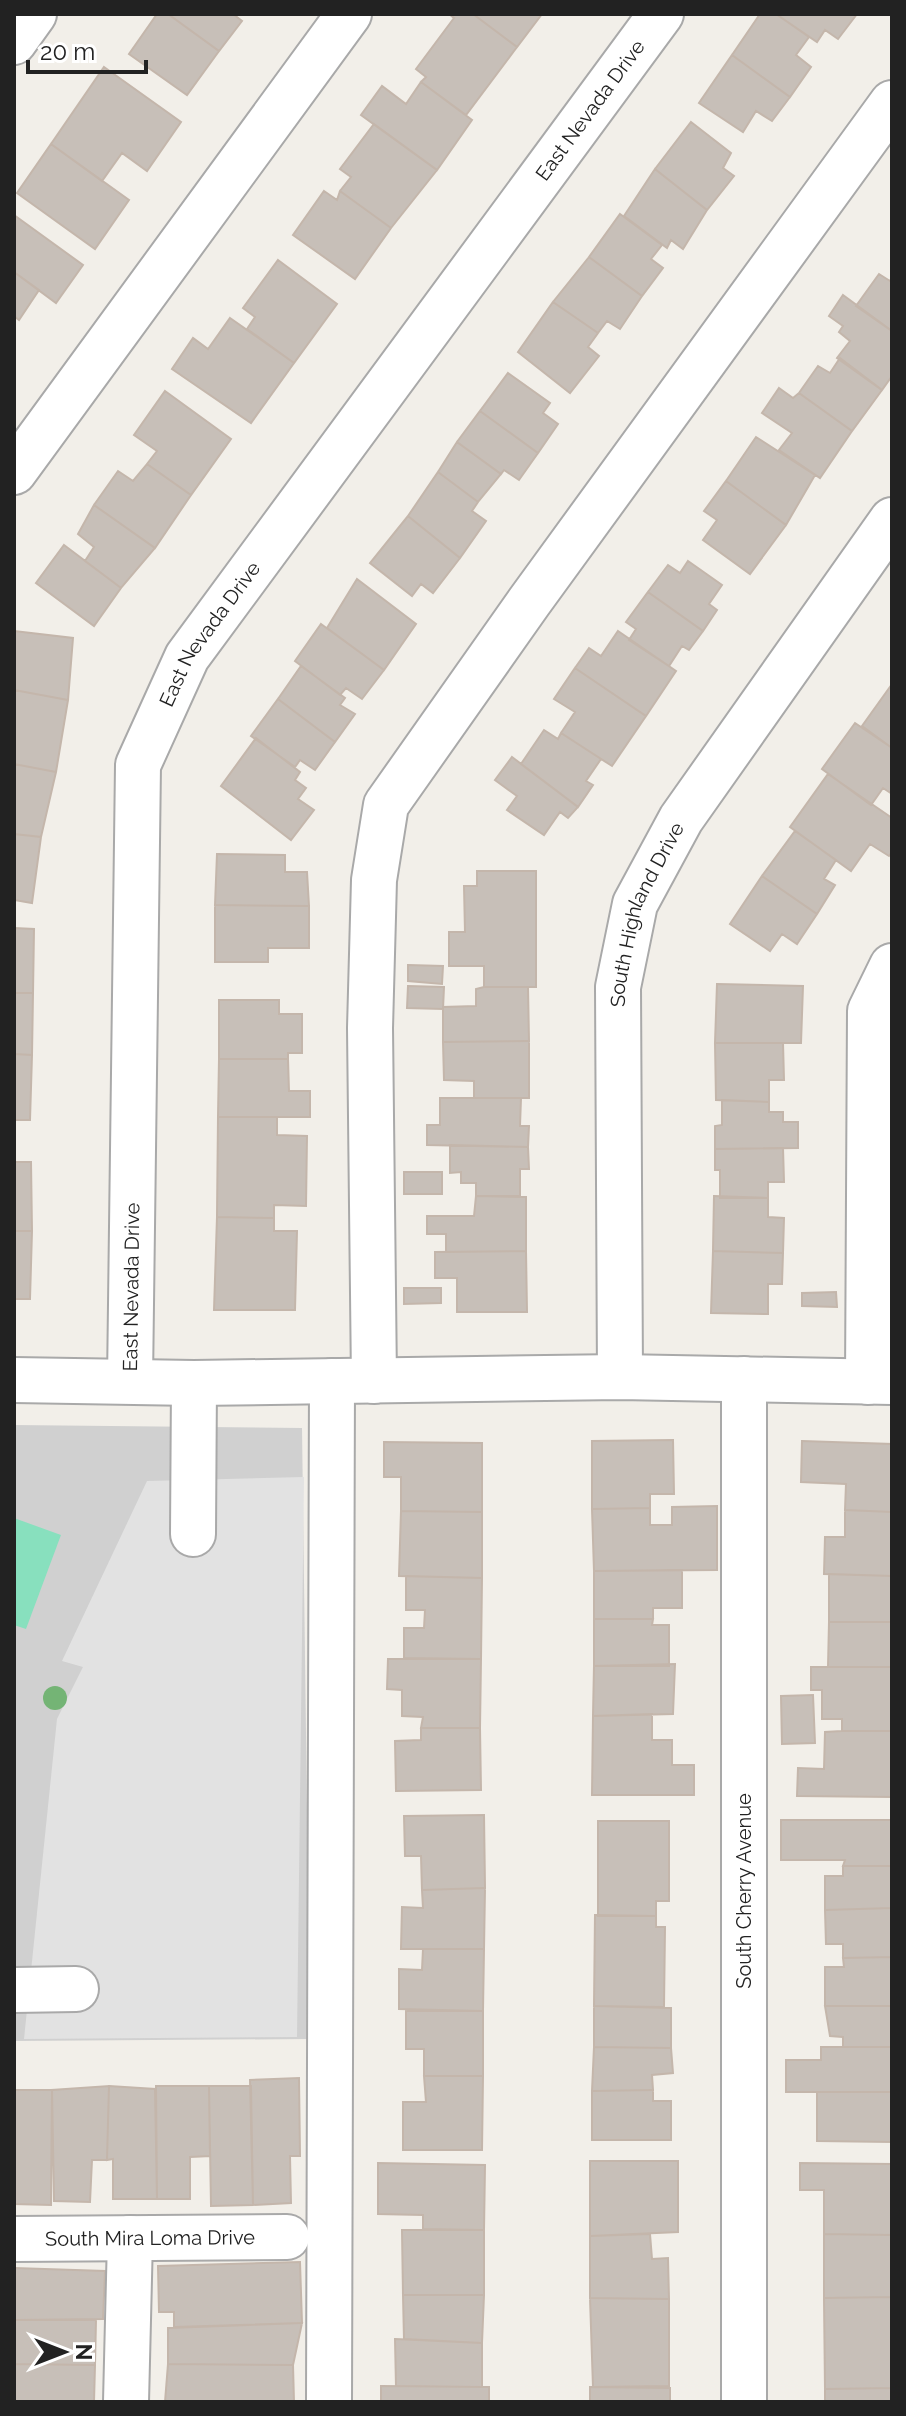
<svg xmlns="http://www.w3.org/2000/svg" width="906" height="2416" font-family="Raleway,sans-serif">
  <rect width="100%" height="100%" fill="#f2efe9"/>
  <path fill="#d0d0d0" d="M14 1425 302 1428 310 2039 14 2041Z"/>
  <path fill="#88e0be" d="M14 1518 61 1535 26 1629 14 1625Z"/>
  <path fill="#e2e2e2" d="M304 1477 297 2037 24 2039 57 1719 83 1667 62 1661 147 1481Z"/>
  <path fill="#c7bfb8" stroke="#c4b6ab" stroke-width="2" d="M157 14H168L219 51 187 95 129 54Z
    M168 14H233L242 21 219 51Z
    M449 14H473L517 47 466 115 421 82 426 77 416 69 454 18Z
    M473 14H542L517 47Z
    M760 14H776L809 37 796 55 811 67 790 97 732 55Z
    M776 14H857L838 39 825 30 817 42Z
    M732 55 790 97 772 121 756 111 743 132 699 103Z
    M104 67 181 122 147 171 122 153 102 181 51 144Z
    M421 82 472 120 437 170 361 115 382 86 406 104Z
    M691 122 731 153 723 168 734 176 707 210 655 169Z
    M374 124 437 170 391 228 340 191 351 177 340 169Z
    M51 144 129 200 95 249 17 193Z
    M655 169 707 210 683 249 671 240 667 248 624 216Z
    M324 191 337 200 340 191 391 228 355 279 293 235Z
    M620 214 662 245 651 259 663 268 642 296 589 257Z
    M14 215 83 265 56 303 14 272Z
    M589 257 642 296 620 329 607 321 598 333 553 302Z
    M278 260 337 304 294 363 247 329 255 317 243 308Z
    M14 272 39 290 19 320 14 316Z
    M879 274 890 281 892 278V331L856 306Z
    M843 295 892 331V376L882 390 837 358 850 341 839 332 843 326 829 316Z
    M553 302 598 333 588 347 599 356 570 393 518 352Z
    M230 318 294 363 251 423 172 369 193 338 208 349Z
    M840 358 882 390 852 431 799 393 818 366 830 373Z
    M508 373 550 403 543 413 558 424 538 453 480 411Z
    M779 388 793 398 799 393 852 431 820 478 779 450 792 433 762 413Z
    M165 391 231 439 191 495 147 464 157 451 134 435Z
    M480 411 538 453 519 480 504 470 501 474 457 442Z
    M756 437 815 475 786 525 726 481Z
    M457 442 501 474 478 502 438 472Z
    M147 464 191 495 155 548 94 505 118 471 133 481Z
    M438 472 478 502 472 511 486 521 460 558 408 516Z
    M726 481 786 525 750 574 703 540 717 520 704 511Z
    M94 505 155 548 121 588 85 561 94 547 78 534Z
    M408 516 460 558 433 593 421 584 412 596 370 563Z
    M64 545 121 588 94 626 36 583Z
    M688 561 722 585 709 604 717 610 703 631 648 592 668 565 680 573Z
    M357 579 416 624 384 670 327 628Z
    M648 592 703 631 689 650 682 646 669 666 629 640 636 629 626 622Z
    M321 624 384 670 362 699 346 688 340 695 295 661Z
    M14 631 73 638 68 700 14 690Z
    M618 631 676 671 646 716 575 668 589 648 601 656Z
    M301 666 345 698 340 705 355 714 335 742 278 699Z
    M575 668 646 716 612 766 561 733 575 712 554 699Z
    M892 684V748L862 726Z
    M14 690 68 700 56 772 14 764Z
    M278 699 335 742 315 770 300 760 295 767 251 736Z
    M855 723 892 748V794L883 788 871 805 822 769Z
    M544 730 558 739 561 733 601 759 586 781 593 785 578 807 521 764Z
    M256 738 300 772 295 780 306 788 298 799 314 810 291 840 221 786Z
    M512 757 578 807 568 818 560 812 544 835 507 810 517 796 495 780Z
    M14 764 56 772 41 837 14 834Z
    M828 774 892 818V852L889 856 870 844 851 871 790 827Z
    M795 831 836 860 824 879 835 885 817 914 762 876Z
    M14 834 41 837 32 903 14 900Z
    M217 854 285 855V872H307L309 906 215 905Z
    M477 871H536V987H484V966H449V932H465L464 886H477Z
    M762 876 817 914 797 944 782 934 770 951 730 924Z
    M215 905 309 906V948H268V962H215Z
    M14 928 34 929 33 993H14Z
    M408 965 443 966 442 984 408 981Z
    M717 984 803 986 801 1043H715Z
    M408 986 444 987 443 1009 407 1008Z
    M484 987H528L529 1041 443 1042V1007L476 1006V989Z
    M14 993H33L32 1055 14 1054Z
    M219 1000H279V1014H302V1053H288V1059H219Z
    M529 1041V1098H474V1081L444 1080 443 1042Z
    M715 1043H783L784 1080H769V1102L716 1100Z
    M14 1054 32 1055 30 1120H14Z
    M219 1059H288L289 1091H310V1117H218Z
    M440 1098H521L520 1126H529L528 1147 427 1145V1125H440Z
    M722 1100 769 1102V1112H783V1122H798V1148L715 1149V1126L722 1125Z
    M218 1117H277V1135L307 1136 306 1206 274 1205V1218L217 1217Z
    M450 1145 528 1147 529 1169H520V1196H476V1183H461V1172L450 1173Z
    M783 1148 784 1182H768V1198H720V1170H715V1149Z
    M14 1162H31L32 1231H14Z
    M404 1172H442V1194H404Z
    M476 1196 526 1197V1251L446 1252V1234H427V1216H474Z
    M714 1196 768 1198V1217L784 1218 783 1253 713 1251Z
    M217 1217 274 1218V1231H297L295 1310H214Z
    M14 1231H32L30 1299H14Z
    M526 1251 527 1312H457V1278H435V1252Z
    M713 1251 783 1253 782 1284H768V1314L711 1313Z
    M404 1288H441V1303L404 1304Z
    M836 1292 837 1307 802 1306V1293Z
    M673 1440 674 1494H650V1508L592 1509V1441Z
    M802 1441 892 1444V1512L845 1510 846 1484 801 1482Z
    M384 1442 482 1443V1512L401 1511V1477H384Z
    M717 1506V1570L594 1571 592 1509 650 1508V1525H672V1507Z
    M845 1510 892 1512V1576L824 1574 825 1537H845Z
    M401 1511 482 1512V1578L399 1576Z
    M682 1570V1608H653V1619H594V1571Z
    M829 1574 892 1576V1622H829Z
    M406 1576 482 1578 481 1659 404 1658V1628H424L425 1610H406Z
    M594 1619H653L652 1625H669V1666H594Z
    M829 1622H892V1667H828Z
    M388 1659H481L480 1728H421L423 1717 402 1716V1690L387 1689Z
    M675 1664 673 1714 593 1716 594 1666Z
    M811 1667H892V1731H842V1719H822V1690H811Z
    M813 1695 815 1743 782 1744 781 1696Z
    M652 1714V1740H672V1765H694V1795H592L593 1716Z
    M421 1728H480L481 1790 396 1791 395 1741 421 1740Z
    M842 1731H892V1797L797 1796 798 1768 824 1769 825 1732Z
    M484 1815 485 1888 422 1890 421 1856H405L404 1816Z
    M781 1820H892V1866H843L845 1860H781Z
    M598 1821H669V1901H656V1916H598Z
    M843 1866H892V1908L825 1910V1876H843Z
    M485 1888 484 1949H401L402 1907 423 1908 422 1890Z
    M892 1908V1957L843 1958V1944H826L825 1910Z
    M595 1915 656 1916V1927H665L664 2007 594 2006Z
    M423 1949H484L483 2011 399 2009V1969L422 1970Z
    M892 1957V2006H825V1967H844L843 1958Z
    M594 2006 671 2008V2048L594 2047Z
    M825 2006H892V2047H843V2037L830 2036Z
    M406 2011H483V2076H424V2049H406Z
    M594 2047 671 2048 673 2073 652 2075 653 2090 592 2091Z
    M821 2047H892V2092H786V2060H821Z
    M424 2076H483L482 2150H403V2102H426Z
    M299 2078 300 2156H290L291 2203 253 2205 250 2080Z
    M109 2086 155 2089 157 2199H113V2159L107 2160Z
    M109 2086 107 2160H92L90 2202 54 2201 52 2090Z
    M156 2086H209L210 2156 190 2157V2199H157Z
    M209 2086H251L253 2205 211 2206Z
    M14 2090H52L51 2205 14 2204Z
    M653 2090V2101H671V2140H592V2091Z
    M817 2092H892V2142L817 2141Z
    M590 2161H678V2232L590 2236Z
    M378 2163 485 2165 484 2230 423 2229V2215L378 2214Z
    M800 2163 892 2164V2235L824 2234V2190H800Z
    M402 2230H484V2295H403Z
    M650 2234 652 2259 668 2258 669 2299 590 2298V2236Z
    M824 2234 892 2235V2297L824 2298Z
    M300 2262 302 2323 174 2327V2312H159L158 2266Z
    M14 2268 105 2271 103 2319 14 2320Z
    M403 2295H484L482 2343 404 2339Z
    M892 2297V2388L825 2389 824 2298Z
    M590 2298 669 2299V2386L593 2387Z
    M14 2320H96L95 2365 14 2364Z
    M302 2323 293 2365 168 2364V2328Z
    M395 2339 482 2343V2387L396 2386Z
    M14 2364 95 2365 94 2402H14Z
    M168 2364 293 2365 294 2402H165Z
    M381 2386 489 2387V2402H381Z
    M590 2387 670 2388V2402H590Z
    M892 2388V2402H825V2389Z"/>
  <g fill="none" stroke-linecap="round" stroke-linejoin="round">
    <defs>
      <g id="minor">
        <path d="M14 42 34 14"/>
        <path d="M14 472 349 14"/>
        <path id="s1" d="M620 1377 618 987 635 904 681 819 892 520"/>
        <path d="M744 1379V2402"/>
        <path d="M14 1380 194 1383 620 1377 892 1382"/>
        <path id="s2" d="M130 1381 138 765 187 657 661 14"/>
        <path d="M374 1381 370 1028 374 880 386 805 529 602 892 103"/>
        <path d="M868 1382 870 1011 892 966"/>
        <path d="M193 1534 194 1383"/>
        <path d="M14 1990 76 1989"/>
        <path id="s3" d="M14 2239 287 2237"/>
        <path d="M126 2402 130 2238"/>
        <path d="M329 2402 332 1381"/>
      </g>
    </defs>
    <use href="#minor" stroke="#a9a9a9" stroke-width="48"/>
    <use href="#minor" stroke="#fff" stroke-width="44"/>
  </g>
  <circle fill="#74b475" cx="55" cy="1698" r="12"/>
  <g text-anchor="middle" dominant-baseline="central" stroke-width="6" stroke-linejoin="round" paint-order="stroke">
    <g font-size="20" fill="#222" stroke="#fff">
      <text stroke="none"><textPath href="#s2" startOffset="1414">East Nevada Drive</textPath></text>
      <text stroke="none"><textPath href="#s2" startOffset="766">East Nevada Drive</textPath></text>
      <text stroke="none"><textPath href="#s1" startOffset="468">South Highland Drive</textPath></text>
      <text stroke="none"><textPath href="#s2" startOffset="94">East Nevada Drive</textPath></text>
      <text transform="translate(744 1891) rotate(-90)">South Cherry Avenue</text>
      <text stroke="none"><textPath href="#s3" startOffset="136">South Mira Loma Drive</textPath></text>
    </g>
  </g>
  <rect width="906" height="2416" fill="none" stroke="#222222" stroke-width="32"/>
  <g transform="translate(64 2352) rotate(90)" stroke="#ffffff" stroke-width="6" paint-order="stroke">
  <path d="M0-6L14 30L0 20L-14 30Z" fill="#222222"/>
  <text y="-12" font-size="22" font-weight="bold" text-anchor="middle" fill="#222222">N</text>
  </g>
  <path d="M28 60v12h118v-12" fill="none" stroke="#222222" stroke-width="4"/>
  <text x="40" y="60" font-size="24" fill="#222222" stroke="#ffffff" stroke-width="6" paint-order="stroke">20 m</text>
</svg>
